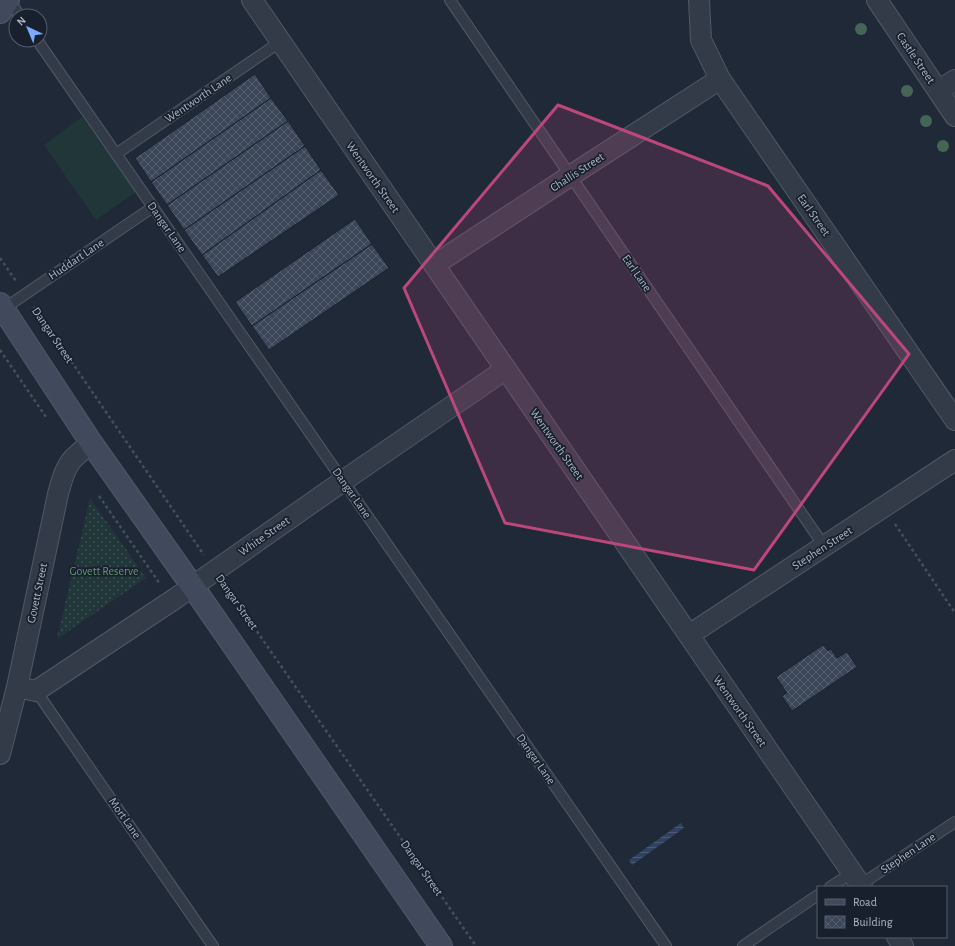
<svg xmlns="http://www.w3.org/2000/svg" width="955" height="946" font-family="'Alegreya Sans',sans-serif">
  <defs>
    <pattern id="grass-dots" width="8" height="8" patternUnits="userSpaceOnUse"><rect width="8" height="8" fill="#213639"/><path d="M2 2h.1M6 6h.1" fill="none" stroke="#3f5154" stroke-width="1.8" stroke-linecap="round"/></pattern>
    <pattern id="water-rules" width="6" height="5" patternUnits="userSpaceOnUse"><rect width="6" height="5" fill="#30425f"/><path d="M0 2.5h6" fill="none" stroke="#4b5b74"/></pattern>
    <pattern id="building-cross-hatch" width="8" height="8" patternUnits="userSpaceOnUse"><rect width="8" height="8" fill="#3b4759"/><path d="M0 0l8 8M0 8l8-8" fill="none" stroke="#555f6f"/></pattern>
  </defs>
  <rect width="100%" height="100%" fill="#1f2938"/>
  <path fill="url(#grass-dots)" d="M90 498 146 578 57 639Z"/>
  <path fill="#213639" d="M82 117 136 192 96 220 44 145Z"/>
  <path fill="url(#water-rules)" d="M681 823 684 828 632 865 629 860Z"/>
  <path fill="url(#building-cross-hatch)" stroke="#1a222f" d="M255 74 271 98 151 182 135 158Z
    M271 98 288 121 167 205 151 182Z
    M288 121 305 146 184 230 167 205Z
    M305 146 321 170 202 255 184 230Z
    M321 170 339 195 218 277 202 255Z
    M355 219 372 244 252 326 235 302Z
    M372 244 389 268 269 350 252 326Z
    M823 645 828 651 831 649 837 658 847 652 857 667 792 711 782 696 787 693 776 677Z"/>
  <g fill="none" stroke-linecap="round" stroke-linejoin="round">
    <defs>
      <path id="lane" d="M9 0 20 16
        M450 0 824 546
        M37 40 666 946
        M116 154 280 42
        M2 310 153 207
        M36 691 213 946
        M860 885 955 822
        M830 887 852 873
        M743 946 818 895"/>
      <path id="street" d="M252 0 862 887
        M699 0 701 40 720 79 955 420
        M877 0 955 116
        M938 91 955 80
        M434 265 570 176 720 79
        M689 635 955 460
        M17 687 36 691 176 598 343 481 506 369
        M0 754 17 687 58 494C62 480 65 465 77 455 81 451 87 447 92 444
        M897 937 903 946"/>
      <path id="secondary" d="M0 12 8 0
        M0 304 92 444 193 587 441 946"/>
    </defs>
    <use href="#lane" stroke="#505967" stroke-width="12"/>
    <use href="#street" stroke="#505967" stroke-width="22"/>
    <use href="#secondary" stroke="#505967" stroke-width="24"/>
    <path stroke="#3f5357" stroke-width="2.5" stroke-dasharray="3 3" stroke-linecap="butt" d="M0 258 16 281
      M34 307 204 555
      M0 350 46 417
      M99 496 160 584
      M895 524 955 613
      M226 587 476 946"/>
    <use href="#lane" stroke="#333b49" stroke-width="10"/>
    <use href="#street" stroke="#333b49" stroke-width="20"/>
    <use href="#secondary" stroke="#414a5c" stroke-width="22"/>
  </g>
  <g fill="#456657">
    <circle cx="861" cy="29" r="6"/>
    <circle cx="907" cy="91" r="6"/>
    <circle cx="926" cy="121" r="6"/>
    <circle cx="943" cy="146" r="6"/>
  </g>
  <path fill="#bc477b" fill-opacity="0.2" stroke="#bc477b" stroke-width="3" stroke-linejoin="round" d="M558 105 768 186 909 354 754 570 505 523 404 288Z"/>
  <g text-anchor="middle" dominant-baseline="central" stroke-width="3.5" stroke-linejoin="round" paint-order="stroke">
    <g font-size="12" fill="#adb6c6" stroke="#18202d">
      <text transform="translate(916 58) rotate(56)">Castle Street</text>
      <text transform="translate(198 98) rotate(-34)">Wentworth Lane</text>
      <text transform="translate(577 172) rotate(-33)">Challis Street</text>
      <text transform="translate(373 177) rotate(55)">Wentworth Street</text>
      <text transform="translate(814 215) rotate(55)">Earl Street</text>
      <text transform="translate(167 227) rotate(55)">Dangar Lane</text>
      <text transform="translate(76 259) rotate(-34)">Huddart Lane</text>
      <text transform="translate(637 273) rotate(55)">Earl Lane</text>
      <text transform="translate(53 335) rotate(56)">Dangar Street</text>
      <text transform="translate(557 444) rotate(55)">Wentworth Street</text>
      <text transform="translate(352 493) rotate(55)">Dangar Lane</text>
      <text transform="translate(264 536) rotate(-35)">White Street</text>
      <text transform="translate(822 548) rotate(-33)">Stephen Street</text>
      <text transform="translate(37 593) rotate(-78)">Govett Street</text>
      <text transform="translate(237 602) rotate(55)">Dangar Street</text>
      <text transform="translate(740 711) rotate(55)">Wentworth Street</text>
      <text transform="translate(536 759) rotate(55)">Dangar Lane</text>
      <text transform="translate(125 818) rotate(55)">Mort Lane</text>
      <text transform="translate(908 853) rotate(-34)">Stephen Lane</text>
      <text transform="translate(422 868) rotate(55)">Dangar Street</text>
    </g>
    <g font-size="12" fill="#649771" stroke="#18202d">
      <text x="104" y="571">Govett Reserve</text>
    </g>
  </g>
  <rect x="817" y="886" width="130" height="52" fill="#18202d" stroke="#545c6a"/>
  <rect x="825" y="899" width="20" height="6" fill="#414a5c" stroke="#545c6a"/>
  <text x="853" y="906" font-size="12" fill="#adb6c6">Road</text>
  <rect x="825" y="916" width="20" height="12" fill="url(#building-cross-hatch)" stroke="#545c6a"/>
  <text x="853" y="926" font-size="12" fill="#adb6c6">Building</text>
  <g transform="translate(28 28) rotate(316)"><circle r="19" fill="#18202d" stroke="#545c6a"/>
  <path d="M0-3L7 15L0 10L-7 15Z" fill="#7ba9fc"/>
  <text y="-6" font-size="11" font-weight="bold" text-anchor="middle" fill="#adb6c6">N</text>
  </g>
</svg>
